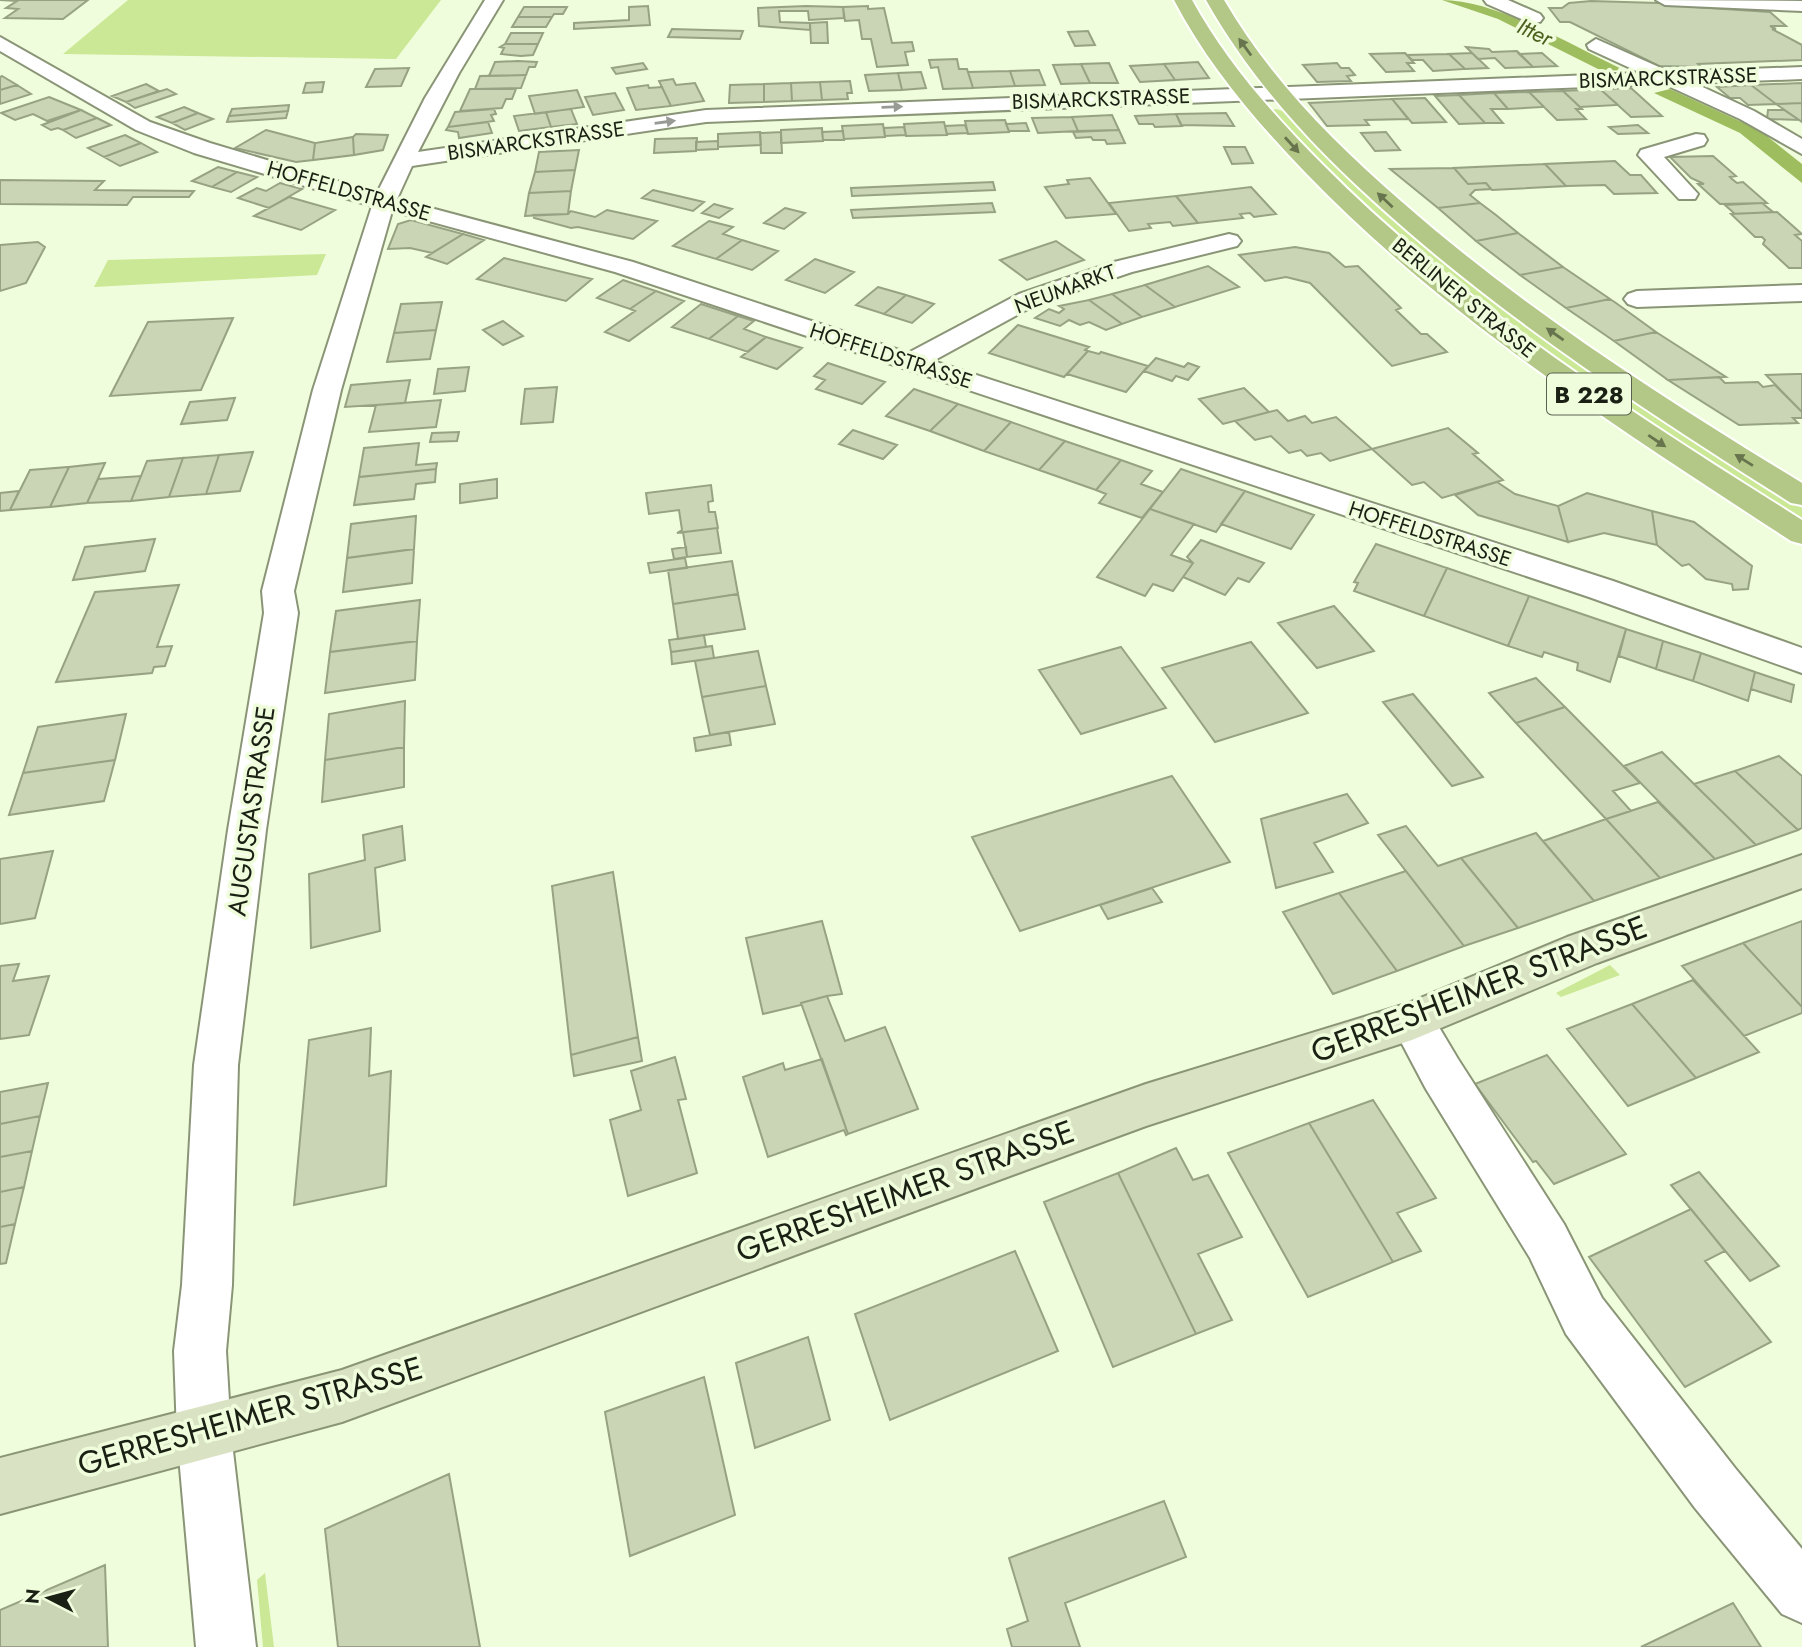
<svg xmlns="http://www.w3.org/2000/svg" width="1802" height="1647" font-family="Jost,sans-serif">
  <rect width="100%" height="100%" fill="#f0fddc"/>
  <path fill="#cae895" d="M128 0H441L396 59 63 54Z
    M1276 109 1286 112 1339 167 1513 314 1593 374 1802 508V519C1698 455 1593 391 1496 318 1414 255 1341 184 1268 111Z
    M326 254 317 275 94 287 108 260Z
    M1610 965 1620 975 1561 997 1556 993Z
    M265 1573 274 1647H263L257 1580Z"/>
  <path fill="#9ebd5e" d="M1442 0C1497 0 1573 46 1624 70L1602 71 1498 19Z
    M1670 89 1759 130 1802 164V183L1740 133 1654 93Z"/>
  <path fill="#c9d5b5" stroke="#97a284" stroke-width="2" d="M0 0H88L63 19 5 18 18 9 6 8 17 1Z
    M1591 1 1691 4 1694 7 1770 12 1786 26H1770L1776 29H1772L1802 45V60L1698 64 1701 67 1659 66 1570 22H1560L1549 8H1562L1569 3Z
    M648 6 650 25 574 29V23L629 20V7Z
    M806 6 843 7 844 18 809 20 808 11H779L780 22 810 23V30L759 26 758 8Z
    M868 6V9L884 8 892 43 912 42 914 51 905 52 908 65 877 67 871 39H862L859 20 845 21 843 7Z
    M524 7H567L563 14H554L552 17H518Z
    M518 17H552L546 27H512Z
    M827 22 828 43H811L810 23Z
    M672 29 743 31 740 39 668 37Z
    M1088 31 1095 45 1075 46 1068 32Z
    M511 33H543L538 44H505Z
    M505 44H538L533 55 521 56 501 54 504 48 500 47Z
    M1466 47 1489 49 1492 52 1517 51 1533 67 1505 68 1495 58 1478 59Z
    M1405 53 1414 63H1407L1414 71 1386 72 1370 54Z
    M1472 53 1488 68 1465 69 1449 54Z
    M1542 53 1557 66 1533 67 1519 54Z
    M1449 54 1465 69 1433 71 1423 60H1412L1407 55Z
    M957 59 959 69H967L973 88 943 89 938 67 931 68 929 60Z
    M518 61 537 62 535 67H529L526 75 489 76 495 62Z
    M1198 62 1209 78 1175 80 1164 64Z
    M643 63 647 69 616 74 612 68Z
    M1109 63 1118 83H1090L1081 64Z
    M1337 63 1341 68H1349L1355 75 1347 76 1351 81 1317 82 1303 65Z
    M1081 64 1090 83 1061 84 1053 65Z
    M1164 64 1175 80 1140 82 1130 66Z
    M409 68 401 86 366 87 375 69Z
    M1039 70 1045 85 1015 86 1010 71Z
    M1010 71 1015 86 973 88 968 72Z
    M921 72 926 88 902 90 898 73Z
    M898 73 902 90 869 91 865 75Z
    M526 75 521 88 475 89 480 76Z
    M2 76 17 85 0 90V77Z
    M673 79 676 85 695 83 704 101 671 106 659 81Z
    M850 81 852 93H847L848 99 822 100 820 82Z
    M324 82 322 92 303 93 306 83Z
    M820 82 822 100 792 101 791 83Z
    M791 83 792 101 764 102V84Z
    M1802 83V103L1776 104 1751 85Z
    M146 84 159 91 126 102 112 96Z
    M764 84V102L729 103 730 85Z
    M17 85 31 94 0 104V90Z
    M648 85 649 88 662 87 671 106 636 110 627 88Z
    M1751 85 1776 104 1748 105 1740 98H1730L1717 87Z
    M1631 88 1662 116 1631 117 1600 89Z
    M167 89 176 94 135 108 126 102Z
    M470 89H516L512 99H506L502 108 460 111Z
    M1600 89 1618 105 1580 107 1563 91Z
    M577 90 584 107 535 114 529 96Z
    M1563 91 1582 109H1576L1586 119 1557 120 1529 92Z
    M1529 92 1544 107 1508 109 1494 93Z
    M615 93 624 110 593 115 585 97Z
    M1494 93 1508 109H1491L1503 123H1485L1459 95Z
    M1459 95 1485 123 1459 124 1435 96Z
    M49 97 81 110 47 121 33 114 15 120 1 113Z
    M1425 98 1446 122 1412 123 1392 99Z
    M1392 99 1408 119 1365 120 1369 125 1327 126 1309 103Z
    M1802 103V122L1776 104Z
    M289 105 288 111 229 116 232 109Z
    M184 107 198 113 172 123 157 117Z
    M494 109 496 114 491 115 494 121 448 127 455 112Z
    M571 109 577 124 551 127 546 112Z
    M81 110 97 118 63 130 58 128 51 130 42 125Z
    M1768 110H1784L1799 120 1767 119Z
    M288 111 286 118 227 122 229 116Z
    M546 112 551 127 519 131 514 116Z
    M198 113 213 119 185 130 172 123Z
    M1226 113 1234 126 1181 125 1176 114Z
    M1176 114 1182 126 1155 127 1153 124H1139L1135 116Z
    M1112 115 1119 130 1078 131 1072 117Z
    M1072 117 1078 131 1038 133 1032 118Z
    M97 118 111 125 76 138 63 130Z
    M1005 120 1009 132 968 134 965 121Z
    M488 122 492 133 459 138 458 132 446 130 448 127Z
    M944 122 947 135 906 136 904 124Z
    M1026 123 1029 131H1009L1006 124Z
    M883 124 885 137 844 139 842 126Z
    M965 125 968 133 947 134 945 126Z
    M1638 125 1648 133 1618 134 1609 127Z
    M904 127 906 135 885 136 884 128Z
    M822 128 823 141 781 143V130Z
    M266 130 315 143 313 160 296 162 235 148Z
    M1119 130 1125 143 1107 144 1105 140H1093L1091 137 1076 138 1073 132Z
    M843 131 844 140H823L822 132Z
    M760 132 761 145 718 147V134Z
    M781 132 782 153H761L760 133Z
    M1386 132 1400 150 1375 151 1361 133Z
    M356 134 388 135 383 150 354 155 353 137Z
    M125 135 141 143 104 157 88 148Z
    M353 137 354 155 313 160 315 143Z
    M697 138 696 151 654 153 655 139Z
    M718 141V149L696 150V142Z
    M141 143 157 152 120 166 104 157Z
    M1224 147H1245L1253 163 1232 164Z
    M579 150 575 170 535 172 539 152Z
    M1713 156 1736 176 1730 177 1732 179 1737 183 1743 182 1767 203 1720 204 1698 184H1704L1691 178 1670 157Z
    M1615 161 1630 175H1641L1657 193 1614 194 1605 185 1566 186 1545 164Z
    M1545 164 1566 186 1492 190 1486 183 1468 184 1454 168Z
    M218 167 237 172 212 187 192 181Z
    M1454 168 1468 184 1486 183 1491 189 1475 190 1470 195 1480 203 1438 208 1390 169Z
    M575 170 571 191 529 193 535 172Z
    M237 172 257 177 231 192 212 187Z
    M1090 178 1116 214 1066 218 1045 187 1069 184 1067 180Z
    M0 180 104 181 95 190 194 191 189 197H133L127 205 0 204Z
    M993 182 995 190 852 196 851 188Z
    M280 183 302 189 269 208 238 198 257 188 266 191Z
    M1251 187 1276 214 1254 217 1250 213 1240 214 1243 218 1198 223 1176 196Z
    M653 190 704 202 693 211 642 198Z
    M571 191 568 214 525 216 529 193Z
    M1176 196 1198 223 1173 226 1170 222 1148 224 1151 228 1129 231 1109 203Z
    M289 197 335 210 301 230 254 216Z
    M992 203 995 212 853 218 851 210Z
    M1480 203 1496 215 1518 233 1476 241 1438 208Z
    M1762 203 1773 212 1735 214 1725 205Z
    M714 204 732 209 719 218 702 213Z
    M785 208 805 213 784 229 764 223Z
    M607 210 657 221 633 239 578 227 571 228 534 218 533 215 568 214 571 211 595 217Z
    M1777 212 1802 234 1795 235 1802 241V268H1789L1763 244 1765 240 1762 237H1755L1731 214Z
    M411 220 463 234 432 253 410 248 388 249 398 224Z
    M709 221 733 227 723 234 742 240 716 259 673 246Z
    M1518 233 1563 267 1520 275 1476 241Z
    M463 234 484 240 447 264 426 257Z
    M742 240 778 251 752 270 716 259Z
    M1056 241 1084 260 1027 280 1000 260Z
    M38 242 45 247 26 283 0 291V245Z
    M1295 247 1329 253 1345 267 1358 266 1401 308 1396 310 1421 334H1427L1447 352 1392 366 1310 283 1286 277 1265 281 1239 255Z
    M504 258 592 279 566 301 477 279Z
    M815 259 854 272 825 293 786 280Z
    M1208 266 1239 287 1175 307 1145 285Z
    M1563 267 1610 299 1566 308 1520 275Z
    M623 280 656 291 630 309 597 298Z
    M1145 285 1175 307 1142 317 1112 294Z
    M878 287 906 295 884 314 856 305Z
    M656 291 684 301 629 341 605 332 635 311 630 309Z
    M1112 294 1142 317 1122 324 1089 300Z
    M906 295 934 304 912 323 884 314Z
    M1610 299 1616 303 1656 332 1614 341 1566 308Z
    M1089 300 1122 324 1106 330 1089 322 1080 325 1069 320 1060 326 1035 318 1049 309 1059 313 1064 309 1059 306Z
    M442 302 436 330 394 333 401 304Z
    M701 304 738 316 709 339 672 327Z
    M738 316 754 321 744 329 766 337 748 352 709 339Z
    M233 318 201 390 110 396 148 322Z
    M503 321 523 336 503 345 483 330Z
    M1018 325 1089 347 1085 350 1088 351 1064 377 989 353Z
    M436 330 430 359 387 362 394 333Z
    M1656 332 1726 377 1668 380 1614 341Z
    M766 337 802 348 777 369 741 357Z
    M1088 351 1099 354 1101 352 1148 366 1126 392 1067 374Z
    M1156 358 1184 367 1188 363 1199 367 1188 380 1176 376 1172 381 1144 371Z
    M828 363 885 382 862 404 816 389 825 380 814 376Z
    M469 367 465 391 434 394 438 369Z
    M1797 374H1802V412L1766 375Z
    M1719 377 1725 383 1758 382 1763 387 1775 385 1802 412V418H1793L1798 423 1739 425 1668 380Z
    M410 380 405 403 345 407 351 385Z
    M557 387 553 422 521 424 525 389Z
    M1244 388 1269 412 1223 424 1199 399Z
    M914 389 958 404 930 431 886 416Z
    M235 398 227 420 181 424 190 402Z
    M441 400 436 427 369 432 376 405Z
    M958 404 1011 422 984 451 930 431Z
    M1277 410 1288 421 1305 416 1312 423 1336 417 1372 449 1330 461 1321 453 1307 456 1301 450 1289 453 1271 436 1255 440 1235 421Z
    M1011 422 1065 441 1039 470 984 451Z
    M1448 428 1478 453 1473 454 1503 480 1442 498 1424 482 1412 485 1372 449Z
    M853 430 897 445 883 459 839 444Z
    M459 432 457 441 430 442 432 433Z
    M1065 441 1121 460 1096 490 1039 470Z
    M419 443 416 465 437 463 436 469 359 477 364 448Z
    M253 452 240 491 206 494 219 455Z
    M219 455 206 494 169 497 183 458Z
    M183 458 169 497 131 501 147 461Z
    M1121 460 1152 471 1141 484 1163 492 1142 518 1099 503 1106 494 1096 490Z
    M105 463 87 503 50 507 69 467Z
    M69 467 50 507 10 510 30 470Z
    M436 469 435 482 416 484 414 499 354 505 359 477Z
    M1181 469 1245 491 1216 532 1150 509Z
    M141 476 131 501 87 503 98 479Z
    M497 479V498L460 503V484Z
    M1497 482 1515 494 1558 506 1568 542 1478 515 1455 495Z
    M711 485 713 501 708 502 709 512H715L718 528 677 533 682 530 679 510 649 514 646 493Z
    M19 491 10 510 0 511V493Z
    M1245 491 1314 515 1291 549 1221 524Z
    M1587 493 1652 511 1657 545 1604 533 1568 542 1558 506Z
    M1150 509 1194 524 1171 555 1193 563 1173 591 1153 584 1145 596 1097 577Z
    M1652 511 1694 522 1752 566 1748 589 1733 590 1732 584 1706 579 1689 564 1682 566 1657 545Z
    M416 516 414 549 347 558 351 524Z
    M717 528 721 553 687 557 683 532Z
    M155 539 145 571 73 580 85 547Z
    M1201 540 1264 563 1249 582 1238 578 1225 595 1183 577 1193 563 1187 557Z
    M1376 544 1447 568 1424 616 1354 591 1358 583 1354 582Z
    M686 547 687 557 674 559 672 549Z
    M414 549 412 583 343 592 347 558Z
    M685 558 687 568 650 573 648 563Z
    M732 561 738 594 673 604 668 570Z
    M1447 568 1529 596 1508 646 1424 616Z
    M179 585 157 647 172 646 165 666 154 667 152 673 56 682 95 592Z
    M738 594 745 629 678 639 673 604Z
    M1529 596 1626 629 1610 682 1577 670 1578 663 1544 652 1542 657 1508 646Z
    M420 600 417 641 330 652 336 611Z
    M1334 606 1374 651 1317 668 1278 623Z
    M1626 629 1663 641 1656 669 1619 656Z
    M704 635 706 647 671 652 669 640Z
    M417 641 415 680 325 693 330 652Z
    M1663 641 1701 653 1693 681 1656 669Z
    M1251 642 1308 713 1215 742 1162 668Z
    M712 646 714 658 672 664 671 652Z
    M1121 647 1166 708 1081 734 1039 670Z
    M758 651 766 686 702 697 695 661Z
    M1701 653 1755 672 1748 701 1693 681Z
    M1755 672 1794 685 1791 702 1751 689Z
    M1536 678 1565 707 1516 723 1489 693Z
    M766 686 775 724 710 735 702 697Z
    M1413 694 1483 777 1452 786 1383 702Z
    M405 701 404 747 325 760 329 714Z
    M1565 707 1640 783 1613 791 1631 811 1606 819 1516 723Z
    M126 714 115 760 23 773 38 727Z
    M729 732 731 745 696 751 694 738Z
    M404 747V787L322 802 325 760Z
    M1662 752 1694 784 1756 845 1715 859 1624 766Z
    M1779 756 1802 776V828L1798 830 1735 771Z
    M115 760 104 801 9 815 23 773Z
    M1735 771 1798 830 1756 845 1694 784Z
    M1172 776 1230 862 1020 931 972 837Z
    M1347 794 1368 823 1314 843 1333 872 1276 888 1261 819Z
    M1658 802 1715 859 1660 878 1606 819Z
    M1606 819 1660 878 1594 901 1543 841Z
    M402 826 405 860 375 868 380 931 311 948 309 874 365 860 363 835Z
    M1406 826 1438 866 1461 858 1518 928 1464 946 1378 835Z
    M1536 833 1594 901 1518 928 1461 858Z
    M53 851 35 918 0 924V859Z
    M1406 871 1464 946 1397 971 1339 893Z
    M613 872 638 1037 571 1055 552 886Z
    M1152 888 1162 902 1108 919 1100 905Z
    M1339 893 1397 971 1333 994 1283 912Z
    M822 921 842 994 827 996 801 1003V1005L763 1014 746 938Z
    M1802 921V1007L1743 943Z
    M1743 943 1802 1007V1013L1744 1036 1682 966Z
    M19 964 13 981 49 976 29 1035 0 1039V966Z
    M1693 980 1759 1052 1696 1078 1632 1004Z
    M827 996 845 1041 885 1027 918 1109 848 1134 801 1003Z
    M1632 1004 1696 1078 1628 1106 1567 1029Z
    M371 1028 369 1076 391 1071 386 1186 294 1205 309 1040Z
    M638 1037 642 1061 574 1076 571 1055Z
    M1547 1055 1626 1154 1554 1184 1536 1161 1533 1162 1475 1084Z
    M675 1057 686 1099 678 1100 697 1173 628 1196 610 1120 641 1110 631 1071Z
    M822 1059 848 1134 846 1135 844 1130 768 1157 743 1077 783 1063 785 1070Z
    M48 1083 40 1116 0 1124V1092Z
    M1373 1100 1436 1198 1397 1213 1421 1251 1393 1262 1309 1123Z
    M40 1116 32 1151 0 1157V1124Z
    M1309 1123 1393 1262 1308 1297 1228 1153Z
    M1176 1148 1193 1180 1208 1175 1242 1237 1198 1254 1232 1320 1196 1334 1118 1173Z
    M32 1151 24 1187 0 1192V1157Z
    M1699 1172 1779 1266 1750 1281 1671 1185Z
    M1118 1173 1196 1334 1113 1367 1044 1202Z
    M24 1187 15 1224 0 1227V1192Z
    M1691 1209 1725 1251 1705 1261 1771 1342 1685 1387 1589 1257Z
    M15 1224 6 1263 0 1264V1227Z
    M1015 1251 1058 1351 890 1420 855 1314Z
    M808 1337 830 1420 755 1448 736 1363Z
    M704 1377 735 1515 630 1556 605 1412Z
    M449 1474 480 1647H338L325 1529Z
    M1164 1501 1186 1557 1065 1603 1080 1647H1012L1007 1629 1028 1621 1009 1558Z
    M105 1565 108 1647H0V1610Z
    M1733 1603 1761 1647H1641Z"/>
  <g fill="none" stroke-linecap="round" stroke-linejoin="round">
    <defs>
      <path id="street" d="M485 0H503L459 73 418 152 706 110 1641 73 1589 49 1587 45 1596 39 1670 72 1802 67V79L1694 83 1754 111 1802 139V154L1740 119 1664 84 706 122 412 166 397 199 633 262 908 353 1019 294 1114 262 1229 234 1237 236 1241 241 1237 246 1132 272 1037 304 933 361 1613 581 1802 648V673L1589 597 615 272 392 211 341 390 294 591 298 613 266 830 238 1065 232 1285 226 1351 231 1434 256 1647H196L177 1434 174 1351 182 1285 194 1065 228 830 264 613 262 591 313 390 372 206 194 153 136 130 0 51V37L150 122 210 143 377 193 425 98Z
        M1484 0H1508L1540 14 1543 18 1540 22H1528L1487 4Z
        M1656 0 1802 1V11L1665 5Z
        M1696 134 1704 135 1707 140 1704 145 1664 157 1698 194 1695 199H1679L1638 155 1641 150Z
        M1802 285V301L1637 307 1628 304 1624 299 1628 294 1637 291Z
        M1412 1002 1427 1007 1458 1059 1564 1224 1602 1298 1735 1468 1802 1549V1623L1782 1614 1695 1508 1566 1334 1530 1258 1426 1089 1390 1021 1397 1007Z"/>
      <path id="secondary" d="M1802 855V888L1597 963 1412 1040 1146 1126 342 1422 0 1514V1458L342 1370 1146 1084 1406 1004 1567 937Z"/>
      <path id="primary" d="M1174 0H1192C1226 62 1273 115 1323 165 1464 307 1634 414 1802 520V544L1791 541C1621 430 1448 320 1306 173 1255 120 1208 65 1174 0Z
        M1206 0H1224C1270 79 1333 142 1402 202 1525 310 1663 398 1802 483V505L1791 503C1651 414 1511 324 1387 213 1316 150 1253 83 1206 0Z"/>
    </defs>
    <use href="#street" stroke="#8a9577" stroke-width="4"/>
    <use href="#secondary" stroke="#8a9577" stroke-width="4"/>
    <use href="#primary" stroke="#fff" stroke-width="4"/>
    <use href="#street" fill="#fff" fill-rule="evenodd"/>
    <use href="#secondary" fill="#d9e3c3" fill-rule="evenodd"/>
    <use href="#primary" fill="#b3c786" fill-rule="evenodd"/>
  </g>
  <defs><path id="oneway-solid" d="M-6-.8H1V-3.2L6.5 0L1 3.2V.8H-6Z" transform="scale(1.75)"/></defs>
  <g fill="#67744d">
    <use href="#oneway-solid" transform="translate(1245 47) rotate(-126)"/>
    <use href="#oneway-solid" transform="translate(1292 145) rotate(48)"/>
    <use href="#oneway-solid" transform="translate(1385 200) rotate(-137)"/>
    <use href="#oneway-solid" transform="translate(1555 334) rotate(-145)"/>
    <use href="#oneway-solid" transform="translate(1657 441) rotate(34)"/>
    <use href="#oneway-solid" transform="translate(1744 460) rotate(-148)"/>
  </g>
  <g fill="#989b95">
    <use href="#oneway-solid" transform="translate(892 107) rotate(-2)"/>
    <use href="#oneway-solid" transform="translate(665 122) rotate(-8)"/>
  </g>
  <g text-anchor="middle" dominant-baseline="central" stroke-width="7" stroke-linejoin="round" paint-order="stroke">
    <g font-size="21" fill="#1b2014" stroke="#f0fddc">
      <text transform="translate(1668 78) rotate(-2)">BISMARCKSTRASSE</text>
      <text transform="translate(1101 99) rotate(-2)">BISMARCKSTRASSE</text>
      <text transform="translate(536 141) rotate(-8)">BISMARCKSTRASSE</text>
      <text transform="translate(349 191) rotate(16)">HOFFELDSTRASSE</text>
      <text transform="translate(1065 289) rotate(-20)">NEUMARKT</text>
      <text transform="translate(1464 298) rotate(39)">BERLINER STRASSE</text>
      <text transform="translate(891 356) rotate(18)">HOFFELDSTRASSE</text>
      <text transform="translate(1430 534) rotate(18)">HOFFELDSTRASSE</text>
    </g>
    <g font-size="23" font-style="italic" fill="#4c601e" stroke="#f0fddc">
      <text transform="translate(1535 32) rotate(25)">Itter</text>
    </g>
    <rect fill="#f0fddc" stroke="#5b6250" stroke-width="2" x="1547" y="373.5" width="84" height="41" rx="5"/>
    <g font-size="24" font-weight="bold" fill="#1b2014">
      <text x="1589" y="394">B 228</text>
    </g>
    <g font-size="26" fill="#1b2014" stroke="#f0fddc">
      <text transform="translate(251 811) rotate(-82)">AUGUSTASTRASSE</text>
    </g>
    <g font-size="32" fill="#1b2014" stroke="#f0fddc">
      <text transform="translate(1479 989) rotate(-21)">GERRESHEIMER STRASSE</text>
      <text transform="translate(905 1191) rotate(-20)">GERRESHEIMER STRASSE</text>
      <text transform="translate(250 1416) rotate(-16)">GERRESHEIMER STRASSE</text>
    </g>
  </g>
  <g transform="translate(49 1598) rotate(276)" stroke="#f0fddc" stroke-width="5" paint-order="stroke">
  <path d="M0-5L12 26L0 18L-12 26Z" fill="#1b2014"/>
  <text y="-10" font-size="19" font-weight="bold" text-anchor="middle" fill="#1b2014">N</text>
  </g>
</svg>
